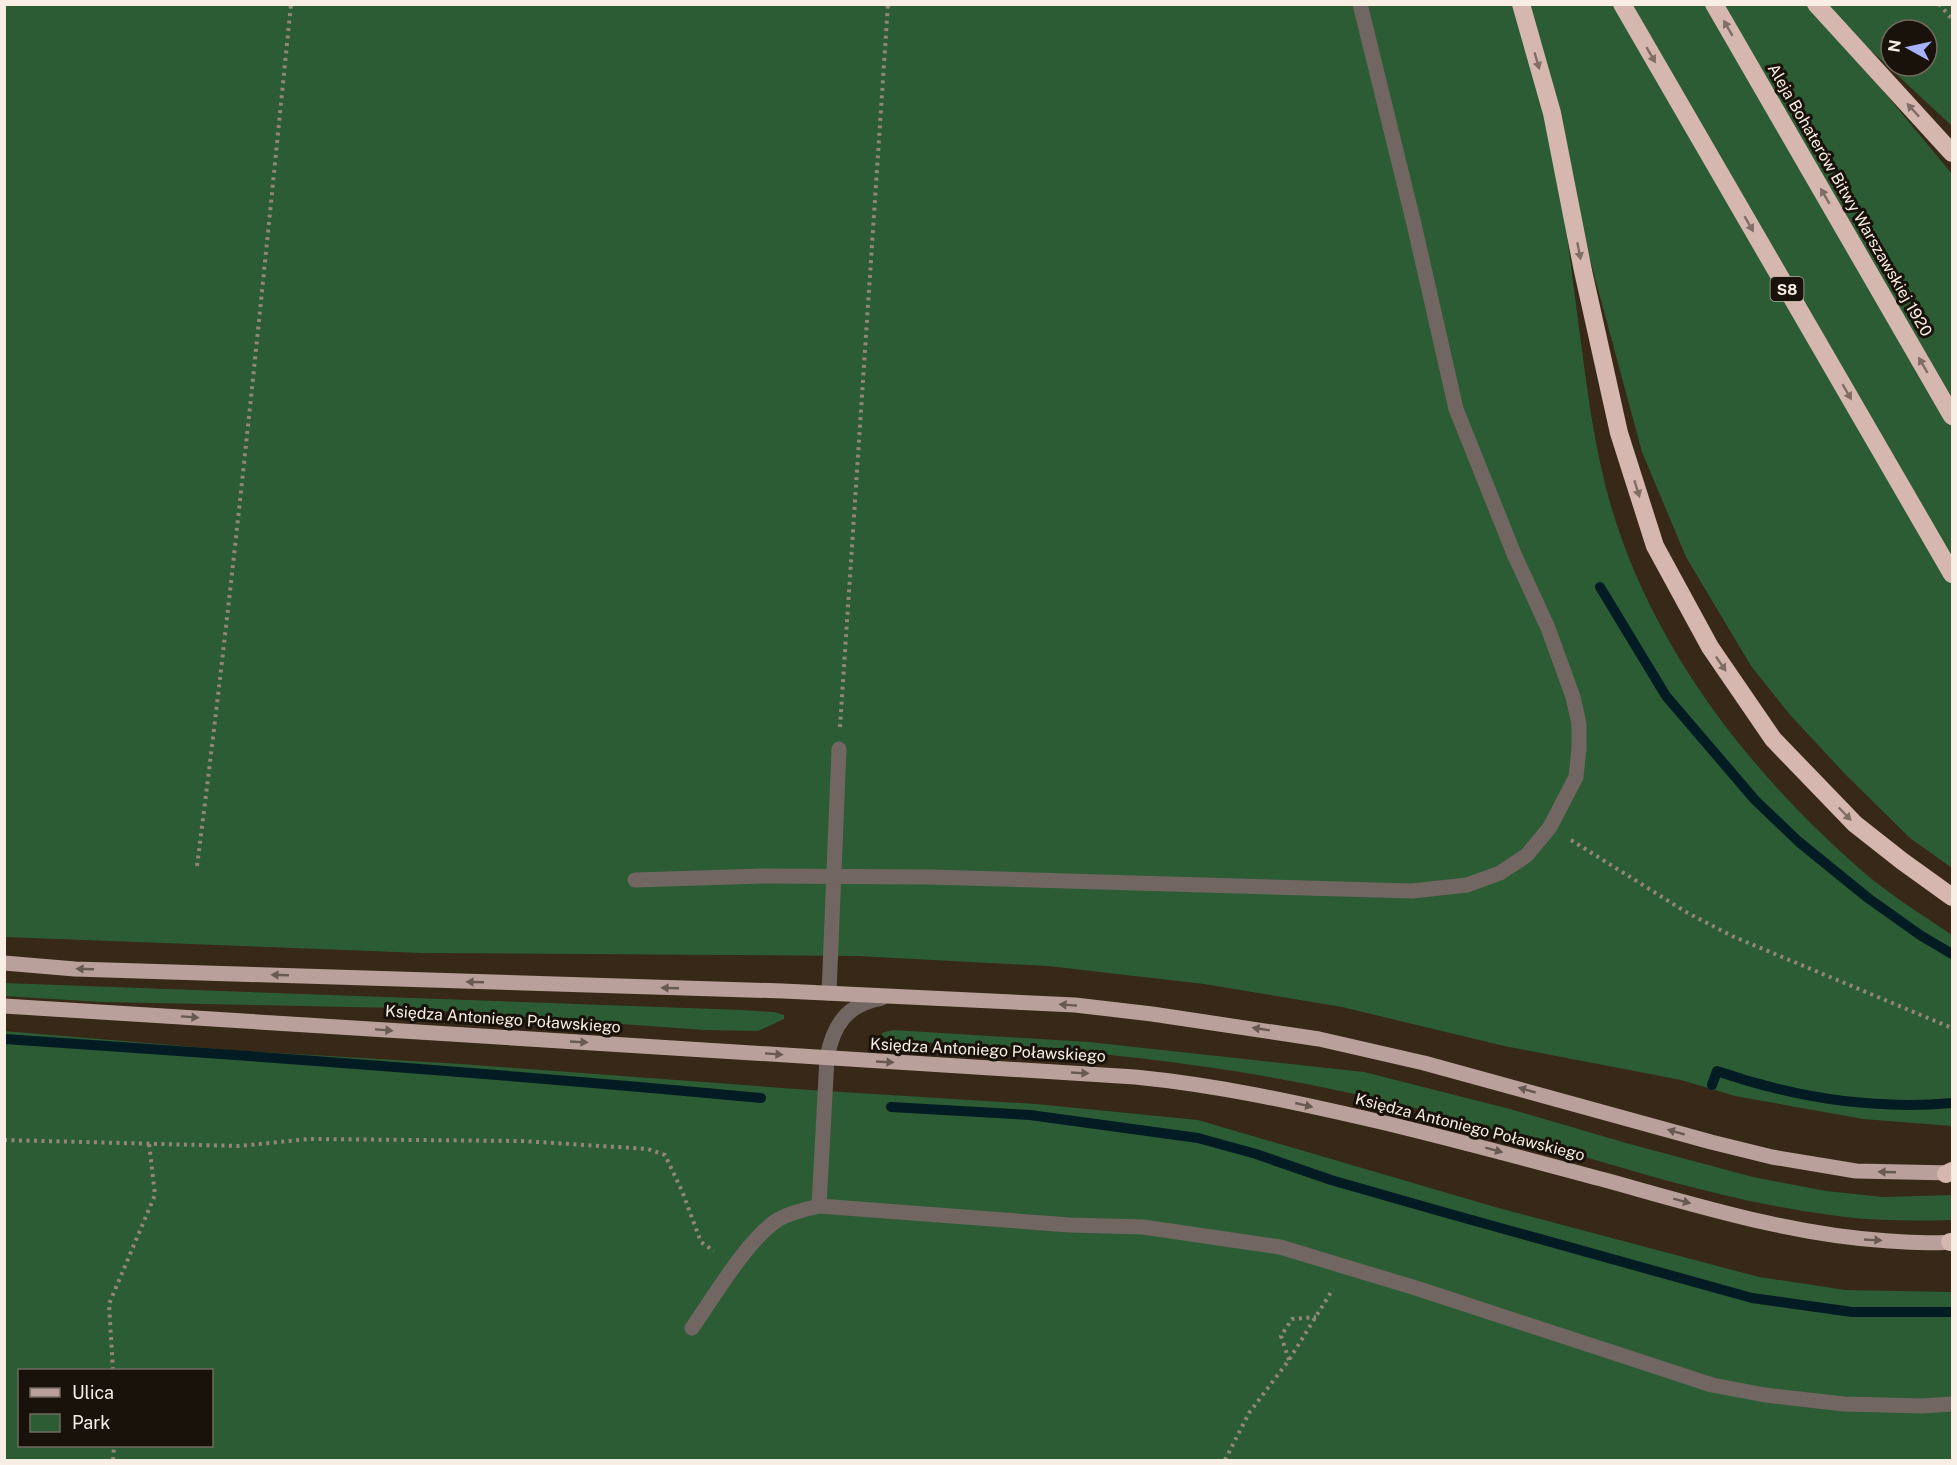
<svg xmlns="http://www.w3.org/2000/svg" width="1957" height="1465" font-family="'Public Sans',sans-serif">
  <rect width="100%" height="100%" fill="#372817"/>
  <path fill="#2c5c34" fill-rule="evenodd" d="M5 5H1812L1952 174V868L1910 838 1846 775 1791 716 1751 666 1686 557 1642 452 1552 119C1561 189 1570 259 1579 328 1586 380 1592 432 1605 484 1642 632 1739 761 1852 862 1882 890 1918 912 1952 935V1126L1863 1119 1735 1096 1681 1080 1504 1046 1342 1007 1204 984 1048 966 857 956 423 953 5 937Z
    M1822 5H1952V126ZM1891 30H1927V66H1891Z
    M4 983 742 1010 774 1012 784 1015V1019L758 1031 705 1030 400 1008 101 1002 5 996Z
    M893 1030 1089 1042 1364 1072 1510 1109 1626 1143 1753 1177 1826 1191 1883 1197 1952 1195V1220C1917 1221 1880 1221 1845 1217 1700 1200 1562 1146 1422 1110 1250 1066 1076 1046 899 1042L882 1036V1033Z
    M4 1031 231 1050 461 1064 810 1090 1036 1104 1198 1120 1495 1207 1759 1277 1845 1290 1952 1292V1460H5ZM20 1370H212V1446H20Z"/>
  <g fill="none" stroke-linecap="round" stroke-linejoin="round">
    <path stroke="#031c23" stroke-width="10" d="M1600 587 1666 696 1755 800 1799 842 1868 898 1920 935 1952 954
      M4 1039C257 1056 509 1074 761 1098
      M1712 1085 1717 1071C1792 1097 1873 1110 1952 1103
      M891 1107 1030 1115 1198 1138 1256 1154 1331 1180 1443 1212 1752 1298 1852 1312H1952"/>
    <path stroke="#928678" stroke-width="4" stroke-dasharray="3 4.5" stroke-linecap="butt" d="M1939 4 1952 19
      M840 727 888 4
      M1571 840 1686 912 1732 936 1952 1028
      M197 866C234 579 262 292 291 4
      M4 1140 240 1146 309 1139 522 1141 648 1149 665 1155 682 1191 701 1242 714 1251
      M1289 1360 1281 1336 1292 1319 1316 1317
      M113 1370 109 1304 155 1195 149 1143
      M113 1460 114 1446
      M1225 1460 1249 1413 1289 1360 1333 1289"/>
    <path stroke="#726663" stroke-width="15" d="M635 880 762 876 929 877 1412 891 1467 885 1500 873 1527 855 1550 827 1576 777 1579 749V724L1573 697 1548 628 1514 554 1456 409 1414 224 1360 4
      M829 993 839 749
      M819 1206 827 1058C833 1025 847 1004 882 998
      M692 1328C713 1298 749 1237 779 1219 792 1212 806 1209 819 1206L1070 1225 1143 1227 1280 1247 1419 1289 1712 1385 1765 1395 1844 1404 1922 1406 1952 1404"/>
    <path stroke="#b9a09b" stroke-width="15" d="M4 963 75 969 783 991 1075 1005 1152 1014 1319 1039 1424 1063 1711 1142 1772 1157 1856 1171 1952 1173
      M4 1006 1135 1077C1218 1085 1299 1103 1381 1122 1456 1140 1530 1160 1605 1180 1699 1206 1792 1235 1889 1241 1910 1242 1932 1244 1952 1242"/>
    <path stroke="#d5b7b0" stroke-width="18" d="M1521 4 1552 113 1583 271 1619 433 1655 546 1710 647 1773 739 1855 824 1902 861 1952 897
      M1622 4 1952 574
      M1714 4 1952 416
      M1816 4 1952 153
      M1946 1174 1952 1171
      M1950 1242H1952"/>
  </g>
  <defs><path id="oneway-solid" d="M-6-.8H1V-3.2L6.5 0L1 3.2V.8H-6Z" transform="scale(1.5)"/></defs>
  <g fill="#806d66">
    <use href="#oneway-solid" transform="translate(1728 28) rotate(-120)"/>
    <use href="#oneway-solid" transform="translate(1651 55) rotate(60)"/>
    <use href="#oneway-solid" transform="translate(1537 61) rotate(74)"/>
    <use href="#oneway-solid" transform="translate(1913 110) rotate(-133)"/>
    <use href="#oneway-solid" transform="translate(1825 196) rotate(-120)"/>
    <use href="#oneway-solid" transform="translate(1749 224) rotate(60)"/>
    <use href="#oneway-solid" transform="translate(1579 251) rotate(79)"/>
    <use href="#oneway-solid" transform="translate(1923 365) rotate(-120)"/>
    <use href="#oneway-solid" transform="translate(1847 392) rotate(60)"/>
    <use href="#oneway-solid" transform="translate(1637 489) rotate(73)"/>
    <use href="#oneway-solid" transform="translate(1721 664) rotate(56)"/>
    <use href="#oneway-solid" transform="translate(1845 814) rotate(46)"/>
  </g>
  <g fill="#695953">
    <use href="#oneway-solid" transform="translate(85 969) rotate(-178)"/>
    <use href="#oneway-solid" transform="translate(280 975) rotate(-178)"/>
    <use href="#oneway-solid" transform="translate(475 982) rotate(-178)"/>
    <use href="#oneway-solid" transform="translate(670 988) rotate(-178)"/>
    <use href="#oneway-solid" transform="translate(1068 1005) rotate(-176)"/>
    <use href="#oneway-solid" transform="translate(190 1017) rotate(4)"/>
    <use href="#oneway-solid" transform="translate(1261 1029) rotate(-171)"/>
    <use href="#oneway-solid" transform="translate(384 1030) rotate(4)"/>
    <use href="#oneway-solid" transform="translate(579 1042) rotate(3)"/>
    <use href="#oneway-solid" transform="translate(774 1054) rotate(4)"/>
    <use href="#oneway-solid" transform="translate(885 1062) rotate(3)"/>
    <use href="#oneway-solid" transform="translate(1080 1073) rotate(3)"/>
    <use href="#oneway-solid" transform="translate(1527 1090) rotate(-164)"/>
    <use href="#oneway-solid" transform="translate(1304 1105) rotate(13)"/>
    <use href="#oneway-solid" transform="translate(1676 1132) rotate(-164)"/>
    <use href="#oneway-solid" transform="translate(1494 1150) rotate(15)"/>
    <use href="#oneway-solid" transform="translate(1887 1172) rotate(-178)"/>
    <use href="#oneway-solid" transform="translate(1682 1201) rotate(15)"/>
    <use href="#oneway-solid" transform="translate(1873 1240) rotate(3)"/>
  </g>
  <g text-anchor="middle" dominant-baseline="central" stroke-width="6" stroke-linejoin="round" paint-order="stroke">
    <rect fill="#19120b" stroke="#b5aca2" stroke-width="1.5" x="1770.5" y="277" width="33" height="24" rx="4.5"/>
    <g font-size="15" font-weight="bold" fill="#f8eee3">
      <text x="1787" y="289">S8</text>
    </g>
    <g font-size="16" fill="#f8eee3" stroke="#19120b">
      <text transform="translate(1850 200) rotate(60)">Aleja Bohaterów Bitwy Warszawskiej 1920</text>
      <text transform="translate(503 1019) rotate(4)">Księdza Antoniego Poławskiego</text>
      <text transform="translate(988 1050) rotate(3)">Księdza Antoniego Poławskiego</text>
      <text transform="translate(1470 1127) rotate(14)">Księdza Antoniego Poławskiego</text>
    </g>
  </g>
  <rect width="1957" height="1465" fill="none" stroke="#f8eee3" stroke-width="12"/>
  <rect x="18" y="1369" width="195" height="78" fill="#19120b" stroke="#726a61" stroke-width="1.5"/>
  <rect x="30" y="1388" width="30" height="9" fill="#b9a09b" stroke="#726a61" stroke-width="1.5"/>
  <text x="72" y="1399" font-size="18" fill="#f8eee3">Ulica</text>
  <rect x="30" y="1414" width="30" height="18" fill="#2c5c34" stroke="#726a61" stroke-width="1.5"/>
  <text x="72" y="1429" font-size="18" fill="#f8eee3">Park</text>
  <g transform="translate(1909 48) rotate(278)"><circle r="28" fill="#19120b" stroke="#726a61" stroke-width="1.5"/>
  <path d="M0-4.5L10 22L0 15L-10 22Z" fill="#a6b1fc"/>
  <text y="-9" font-size="16" font-weight="bold" text-anchor="middle" fill="#f8eee3">N</text>
  </g>
</svg>
